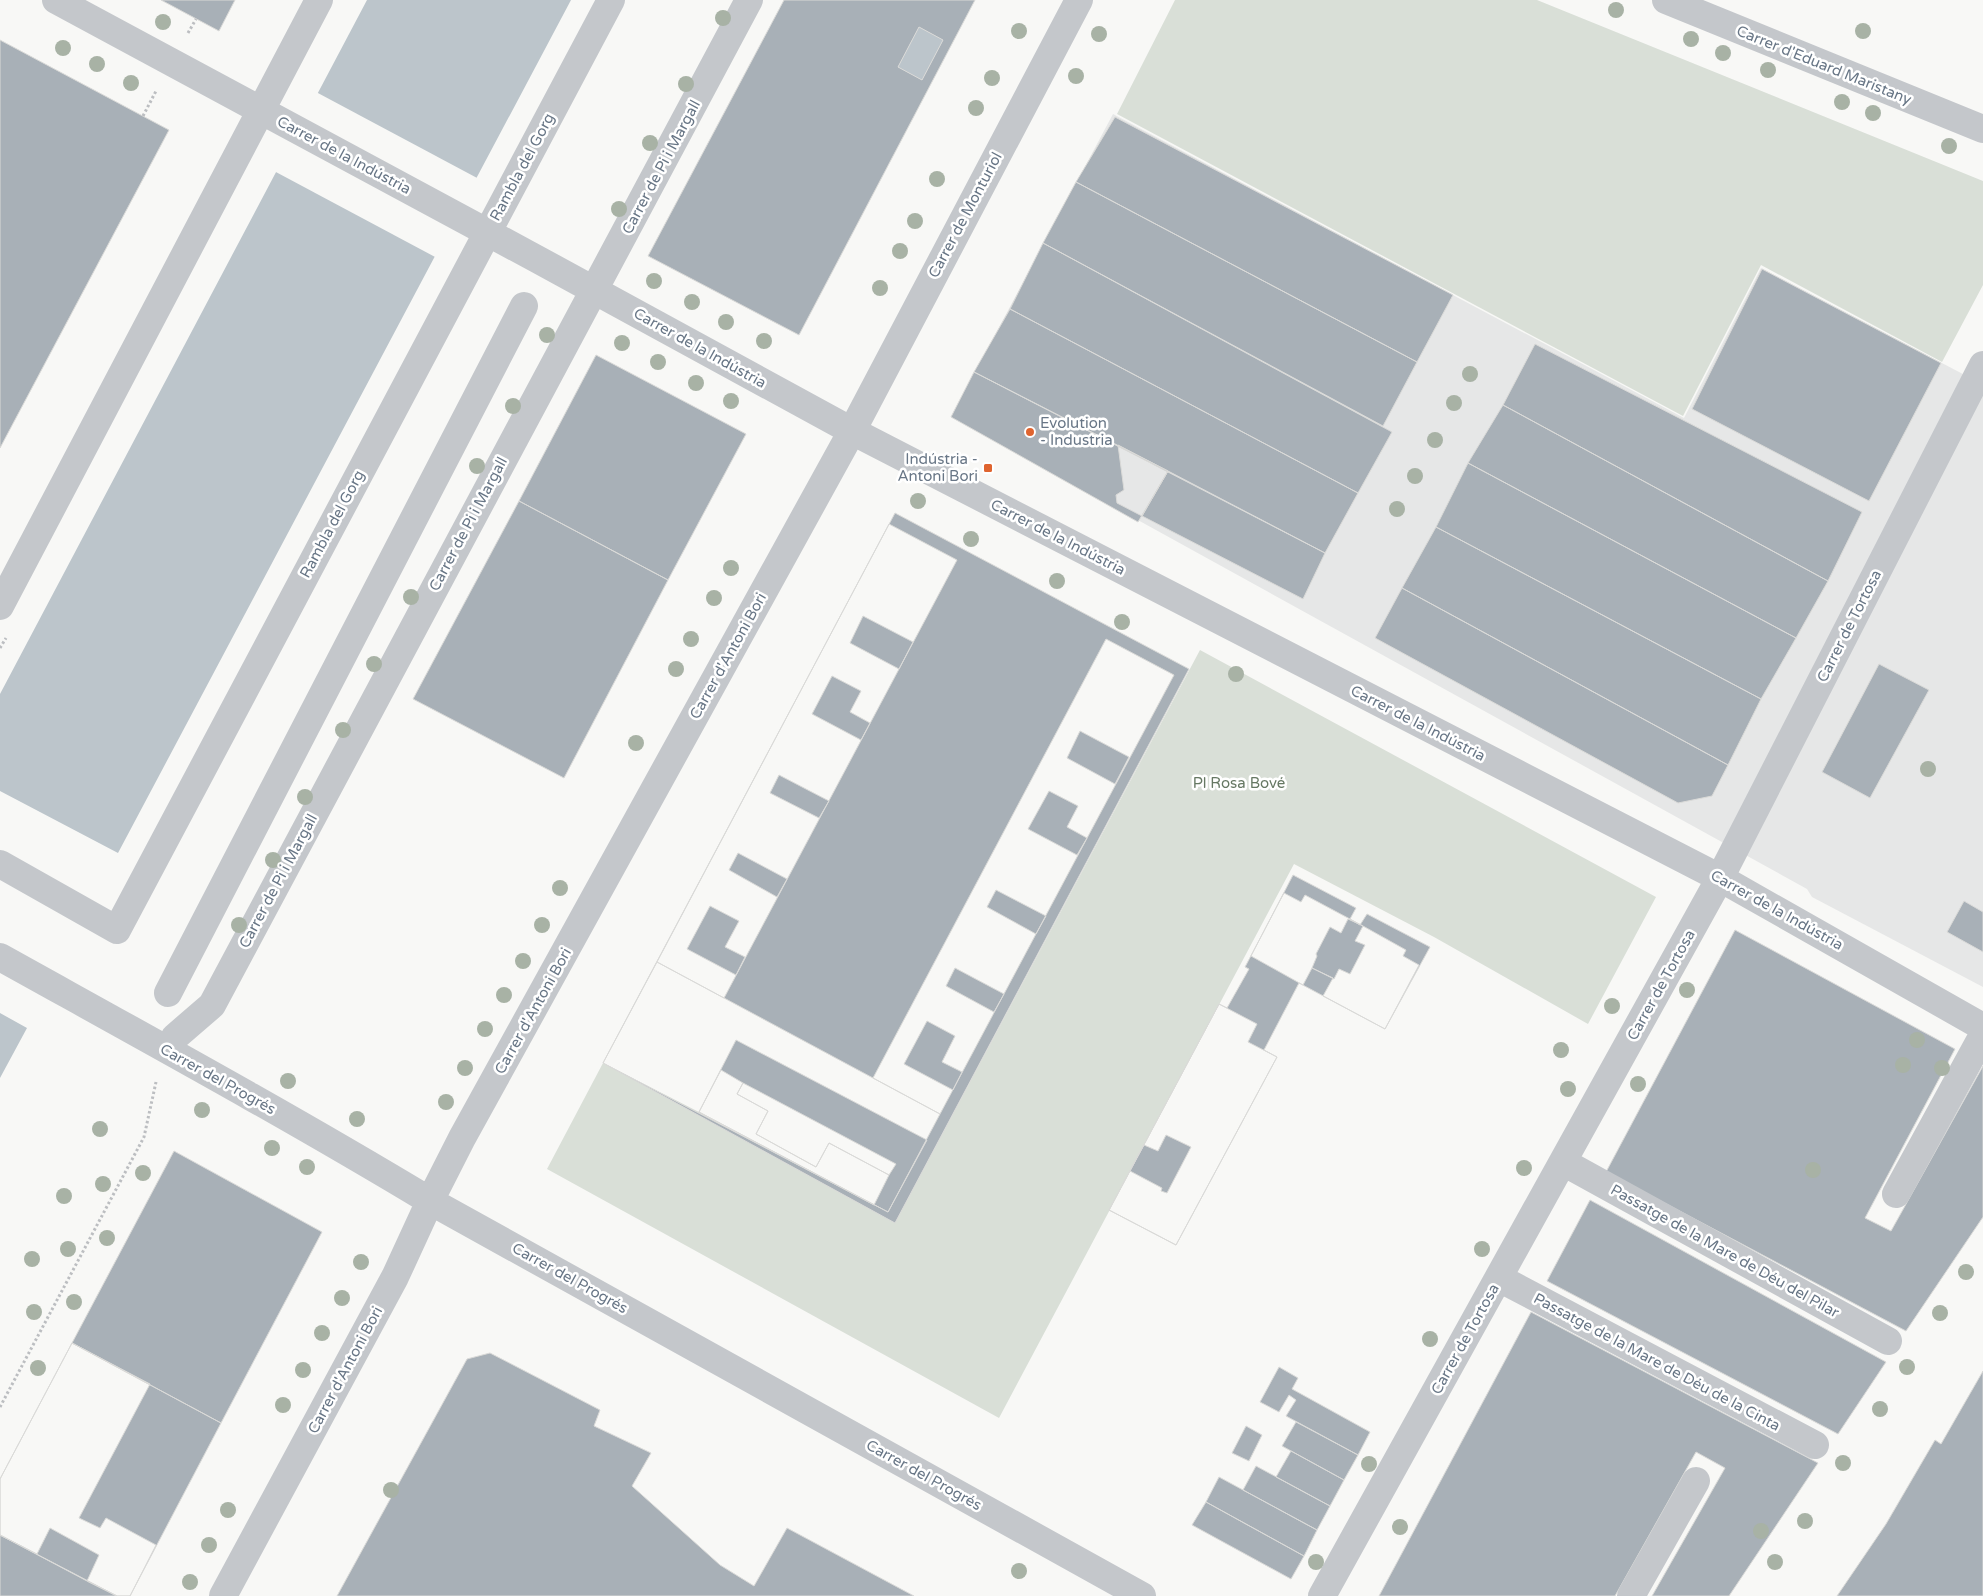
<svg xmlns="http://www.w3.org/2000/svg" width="1983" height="1596" font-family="'Varela Round',sans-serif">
  <rect width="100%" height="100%" fill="#f8f8f6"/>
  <path fill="#e6e7e7" d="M1113 114 1684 418 1761 268 1980 383 1983 377V987L1812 897 1807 889 951 417Z"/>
  <path fill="#d9dfd7" d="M1175 0H1537L1983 181V285L1942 362 1761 265 1683 416 1117 114Z
    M1200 650 1656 897 1588 1024 1434 937 1294 864 999 1418 547 1169 603 1063 699 1112 895 1223Z"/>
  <path fill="#bcc5cb" d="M367 0H571L118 853 0 791V694Z
    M919 27 943 40 922 80 898 67Z
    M0 1013 27 1028 0 1078Z"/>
  <path fill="#f8f8f6" d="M316 92 479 179 437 258 274 171Z"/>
  <path fill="#a8b0b7" stroke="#dadad8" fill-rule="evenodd" d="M161 0H235L219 31Z
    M784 0H975L799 335 648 256ZM919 27 943 40 922 80 898 67Z
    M0 40 169 130 0 448Z
    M1115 117 1453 295 1417 362 1076 182Z
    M1076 182 1417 362 1383 426 1043 243Z
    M1043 243 1392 432 1358 493 1010 309Z
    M1762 269 1941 363 1869 501 1692 409Z
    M1010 309 1358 493 1325 553 974 372Z
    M1535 344 1862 512 1828 581 1503 405Z
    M596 355 746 434 668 580 519 501Z
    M974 372 1168 471 1138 522 951 417Z
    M1503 405 1828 581 1796 638 1468 463Z
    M1118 445 1168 471 1142 516 1117 503 1116 495 1124 490Z
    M1468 463 1796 638 1761 699 1436 527Z
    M1168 471 1325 553 1303 599 1142 516Z
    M519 501 668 580 564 778 413 699Z
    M895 513 1189 669 895 1223 603 1063Z
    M889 524 957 560 724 998 657 962Z
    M1436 527 1761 699 1728 765 1402 588Z
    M1402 588 1728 765 1712 796 1678 803 1375 638Z
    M863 616 913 642 899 669 850 643Z
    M1106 639 1174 675 940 1114 873 1078Z
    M1879 664 1929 690 1870 798 1822 772Z
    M832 676 861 691 850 712 870 723 861 740 812 714Z
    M1080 731 1129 757 1115 784 1067 758Z
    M779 775 829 801 819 818 770 793Z
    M1049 791 1078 806 1067 827 1087 838 1077 855 1028 829Z
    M738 853 787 879 777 897 729 870Z
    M1293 875 1356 908 1350 919 1360 925 1367 914 1430 947 1385 1029 1323 996 1333 978 1312 968 1303 985 1251 956Z
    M996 890 1046 916 1036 934 987 907Z
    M1284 893 1301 902 1305 895 1363 926 1406 950 1403 956 1419 965 1385 1029 1299 983 1264 1050 1277 1057 1176 1245 1109 1210 1219 1004 1227 1008 1249 969 1245 967Z
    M1964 901 1983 912V952L1947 932Z
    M710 906 739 921 725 947 745 957 736 975 687 949Z
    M1348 919 1363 926 1355 941 1365 945 1350 974 1339 969 1334 979 1312 968 1317 956 1316 954 1330 927 1341 933Z
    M1735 930 1955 1049 1865 1218 1891 1231 1983 1066V1217L1906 1331 1606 1172Z
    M657 962 940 1114 888 1212 603 1063Z
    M955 968 1004 994 994 1012 946 986Z
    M1219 1004 1257 1024 1248 1042 1277 1057 1176 1245 1109 1210Z
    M927 1021 955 1036 942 1062 962 1072 953 1090 904 1064Z
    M736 1040 927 1140 888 1212 699 1112Z
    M721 1070 743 1083 737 1094 768 1111 756 1134 816 1167 829 1143 889 1175 874 1205 699 1112Z
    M743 1083 896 1164 889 1175 829 1143 816 1167 756 1134 768 1111 737 1094Z
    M1166 1135 1191 1147 1167 1193 1161 1191 1162 1188 1130 1171 1144 1145 1158 1151Z
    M174 1151 322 1232 221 1423 72 1343Z
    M1590 1200 1886 1362 1838 1434 1547 1281Z
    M1531 1312 1818 1463 1729 1596H1652L1725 1468 1696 1452 1615 1596H1379Z
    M72 1343 221 1423 130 1596H117L0 1535V1479Z
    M72 1343 150 1384 79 1518 100 1528 106 1518 156 1545 130 1596H117L87 1581 99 1555 50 1528 37 1554 0 1535V1479Z
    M490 1353 600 1410 594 1426 651 1453 632 1486 720 1565 754 1586 787 1528 914 1596H337L467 1359Z
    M1279 1367 1298 1378 1292 1389 1370 1432 1358 1455 1286 1416 1296 1400 1289 1395 1279 1412 1260 1402Z
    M1983 1371V1596H1837L1886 1524 1935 1440 1941 1444Z
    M1296 1422 1358 1455 1344 1480 1282 1446Z
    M1246 1426 1262 1435 1249 1461 1232 1453Z
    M1291 1451 1344 1480 1330 1506 1276 1477Z
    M1256 1466 1330 1506 1317 1530 1243 1490Z
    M1219 1477 1317 1530 1304 1556 1206 1502Z
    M1206 1502 1304 1556 1291 1579 1192 1525Z
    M0 1535 87 1581 117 1596H0Z"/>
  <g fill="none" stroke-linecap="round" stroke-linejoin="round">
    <path stroke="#bcbec1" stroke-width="3" stroke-dasharray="2.5 2.5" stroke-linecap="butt" d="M188 33 196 19
      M143 116 156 91
      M0 648 6 638
      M0 1407 144 1137 156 1082"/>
    <path stroke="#c4c7cb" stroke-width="28" d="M56 0 535 258 852 431 1720 878 1983 1027
      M1666 0 1983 129
      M0 606 319 0
      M0 864 117 930 611 0
      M0 957C144 1037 289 1116 430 1201L1142 1596
      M168 993 524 306
      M175 1037 212 1005 749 0
      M1563 1162 1888 1341
      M1896 1194 1983 1035
      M1499 1278 1815 1445
      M223 1596 395 1277 430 1201 462 1138 852 431 1079 0
      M1322 1596 1720 878 1983 365
      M1631 1596 1696 1481"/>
  </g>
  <g fill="#a8b2a5">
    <circle cx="1616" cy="10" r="8"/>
    <circle cx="723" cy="18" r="8"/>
    <circle cx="163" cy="22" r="8"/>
    <circle cx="1019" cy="31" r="8"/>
    <circle cx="1863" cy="31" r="8"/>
    <circle cx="1099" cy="34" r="8"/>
    <circle cx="1691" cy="39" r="8"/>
    <circle cx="63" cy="48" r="8"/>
    <circle cx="1723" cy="53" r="8"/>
    <circle cx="97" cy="64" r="8"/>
    <circle cx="1768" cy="70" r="8"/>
    <circle cx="1076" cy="76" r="8"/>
    <circle cx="992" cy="78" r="8"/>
    <circle cx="131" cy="83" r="8"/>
    <circle cx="686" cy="84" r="8"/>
    <circle cx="1842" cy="102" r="8"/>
    <circle cx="976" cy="108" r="8"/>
    <circle cx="1873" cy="113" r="8"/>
    <circle cx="650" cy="143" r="8"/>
    <circle cx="1949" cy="146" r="8"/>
    <circle cx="937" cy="179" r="8"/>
    <circle cx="619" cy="209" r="8"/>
    <circle cx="915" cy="221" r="8"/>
    <circle cx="900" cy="251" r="8"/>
    <circle cx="654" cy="281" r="8"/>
    <circle cx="880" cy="288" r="8"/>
    <circle cx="692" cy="302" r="8"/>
    <circle cx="726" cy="322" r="8"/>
    <circle cx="547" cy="335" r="8"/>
    <circle cx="764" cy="341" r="8"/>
    <circle cx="622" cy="343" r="8"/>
    <circle cx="658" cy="362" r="8"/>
    <circle cx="1470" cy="374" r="8"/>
    <circle cx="696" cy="383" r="8"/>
    <circle cx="731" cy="401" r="8"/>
    <circle cx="1454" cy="403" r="8"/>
    <circle cx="513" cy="406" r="8"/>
    <circle cx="1435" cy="440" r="8"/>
    <circle cx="477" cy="466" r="8"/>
    <circle cx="1415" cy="476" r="8"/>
    <circle cx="918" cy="501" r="8"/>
    <circle cx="1397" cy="509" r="8"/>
    <circle cx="971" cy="539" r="8"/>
    <circle cx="731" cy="568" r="8"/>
    <circle cx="1057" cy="581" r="8"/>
    <circle cx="411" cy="597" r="8"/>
    <circle cx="714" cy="598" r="8"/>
    <circle cx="1122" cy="622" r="8"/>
    <circle cx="691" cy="639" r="8"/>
    <circle cx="374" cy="664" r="8"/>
    <circle cx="676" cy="669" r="8"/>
    <circle cx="1236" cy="674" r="8"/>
    <circle cx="343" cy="730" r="8"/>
    <circle cx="636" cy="743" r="8"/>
    <circle cx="1928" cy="769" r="8"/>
    <circle cx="305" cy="797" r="8"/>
    <circle cx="273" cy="860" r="8"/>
    <circle cx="560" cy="888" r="8"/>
    <circle cx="239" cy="925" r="8"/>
    <circle cx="542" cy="925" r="8"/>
    <circle cx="523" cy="961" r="8"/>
    <circle cx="1687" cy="990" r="8"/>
    <circle cx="504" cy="995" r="8"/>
    <circle cx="1612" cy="1006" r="8"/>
    <circle cx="485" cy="1029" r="8"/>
    <circle cx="1917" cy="1040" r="8"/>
    <circle cx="1561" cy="1050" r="8"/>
    <circle cx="1903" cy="1065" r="8"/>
    <circle cx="465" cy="1068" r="8"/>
    <circle cx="1942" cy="1068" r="8"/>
    <circle cx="288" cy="1081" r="8"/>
    <circle cx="1638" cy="1084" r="8"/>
    <circle cx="1568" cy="1089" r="8"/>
    <circle cx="446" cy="1102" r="8"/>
    <circle cx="202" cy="1110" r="8"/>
    <circle cx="357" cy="1119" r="8"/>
    <circle cx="100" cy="1129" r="8"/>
    <circle cx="272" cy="1148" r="8"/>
    <circle cx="307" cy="1167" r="8"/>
    <circle cx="1524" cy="1168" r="8"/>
    <circle cx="1813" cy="1170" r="8"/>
    <circle cx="143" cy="1173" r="8"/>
    <circle cx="103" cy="1184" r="8"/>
    <circle cx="64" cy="1196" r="8"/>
    <circle cx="107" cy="1238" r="8"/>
    <circle cx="68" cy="1249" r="8"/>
    <circle cx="1482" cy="1249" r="8"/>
    <circle cx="32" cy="1259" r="8"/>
    <circle cx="361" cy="1262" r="8"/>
    <circle cx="1966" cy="1272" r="8"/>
    <circle cx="342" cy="1298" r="8"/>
    <circle cx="74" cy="1302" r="8"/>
    <circle cx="34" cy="1312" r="8"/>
    <circle cx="1940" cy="1313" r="8"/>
    <circle cx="322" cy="1333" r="8"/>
    <circle cx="1430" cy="1339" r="8"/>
    <circle cx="1907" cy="1367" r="8"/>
    <circle cx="38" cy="1368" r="8"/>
    <circle cx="303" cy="1370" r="8"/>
    <circle cx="283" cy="1405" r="8"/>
    <circle cx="1880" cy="1409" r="8"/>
    <circle cx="1843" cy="1463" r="8"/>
    <circle cx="1369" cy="1464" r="8"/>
    <circle cx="391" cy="1490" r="8"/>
    <circle cx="228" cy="1510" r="8"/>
    <circle cx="1805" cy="1521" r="8"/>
    <circle cx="1400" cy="1527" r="8"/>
    <circle cx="1761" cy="1531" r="8"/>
    <circle cx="209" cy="1545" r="8"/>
    <circle cx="1316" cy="1562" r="8"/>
    <circle cx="1775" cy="1562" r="8"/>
    <circle cx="1019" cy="1571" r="8"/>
    <circle cx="190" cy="1582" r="8"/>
  </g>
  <g fill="#df642f" stroke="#fff" stroke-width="2">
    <circle cx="1030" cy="432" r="5"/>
    <rect x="983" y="463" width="10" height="10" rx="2.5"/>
  </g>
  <g text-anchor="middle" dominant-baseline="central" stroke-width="5" stroke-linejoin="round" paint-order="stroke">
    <g font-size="15" fill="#687686" stroke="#fff">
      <text transform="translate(1824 65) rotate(22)">Carrer d'Eduard Maristany</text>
      <text transform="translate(344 155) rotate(28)">Carrer de la Indústria</text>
      <text transform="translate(522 167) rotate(-62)">Rambla del Gorg</text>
      <text transform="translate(661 167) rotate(-62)">Carrer de Pi i Margall</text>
      <text transform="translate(965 215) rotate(-62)">Carrer de Monturiol</text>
      <text transform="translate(700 348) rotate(29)">Carrer de la Indústria</text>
      <text transform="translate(332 524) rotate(-62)">Rambla del Gorg</text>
      <text transform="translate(468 524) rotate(-62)">Carrer de Pi i Margall</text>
      <text transform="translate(1058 537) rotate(27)">Carrer de la Indústria</text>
      <text transform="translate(1849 626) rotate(-63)">Carrer de Tortosa</text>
      <text transform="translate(728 656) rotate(-61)">Carrer d'Antoni Bori</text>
      <text transform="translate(1418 723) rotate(27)">Carrer de la Indústria</text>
      <text transform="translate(278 881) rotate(-62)">Carrer de Pi i Margall</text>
      <text transform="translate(1777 910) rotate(29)">Carrer de la Indústria</text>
      <text transform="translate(1661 985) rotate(-61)">Carrer de Tortosa</text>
      <text transform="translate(533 1011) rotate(-61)">Carrer d'Antoni Bori</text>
      <text transform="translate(218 1079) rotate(29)">Carrer del Progrés</text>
      <text transform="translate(1725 1251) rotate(29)">Passatge de la Mare de Déu del Pilar</text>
      <text transform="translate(570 1278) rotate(29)">Carrer del Progrés</text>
      <text transform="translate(1465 1339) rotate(-61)">Carrer de Tortosa</text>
      <text transform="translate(1657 1362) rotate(28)">Passatge de la Mare de Déu de la Cinta</text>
      <text transform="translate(345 1370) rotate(-62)">Carrer d'Antoni Bori</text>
      <text transform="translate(924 1475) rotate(29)">Carrer del Progrés</text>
    </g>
    <g font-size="15" fill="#687686" stroke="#fff" text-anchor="start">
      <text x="1040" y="423">Evolution<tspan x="1040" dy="17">- Industria</tspan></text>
      <text x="978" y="459" text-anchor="end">Indústria -<tspan x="978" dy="17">Antoni Bori</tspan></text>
    </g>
    <g font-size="15" fill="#667863" stroke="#fff">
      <text x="1239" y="783">Pl Rosa Bové</text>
    </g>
  </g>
</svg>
